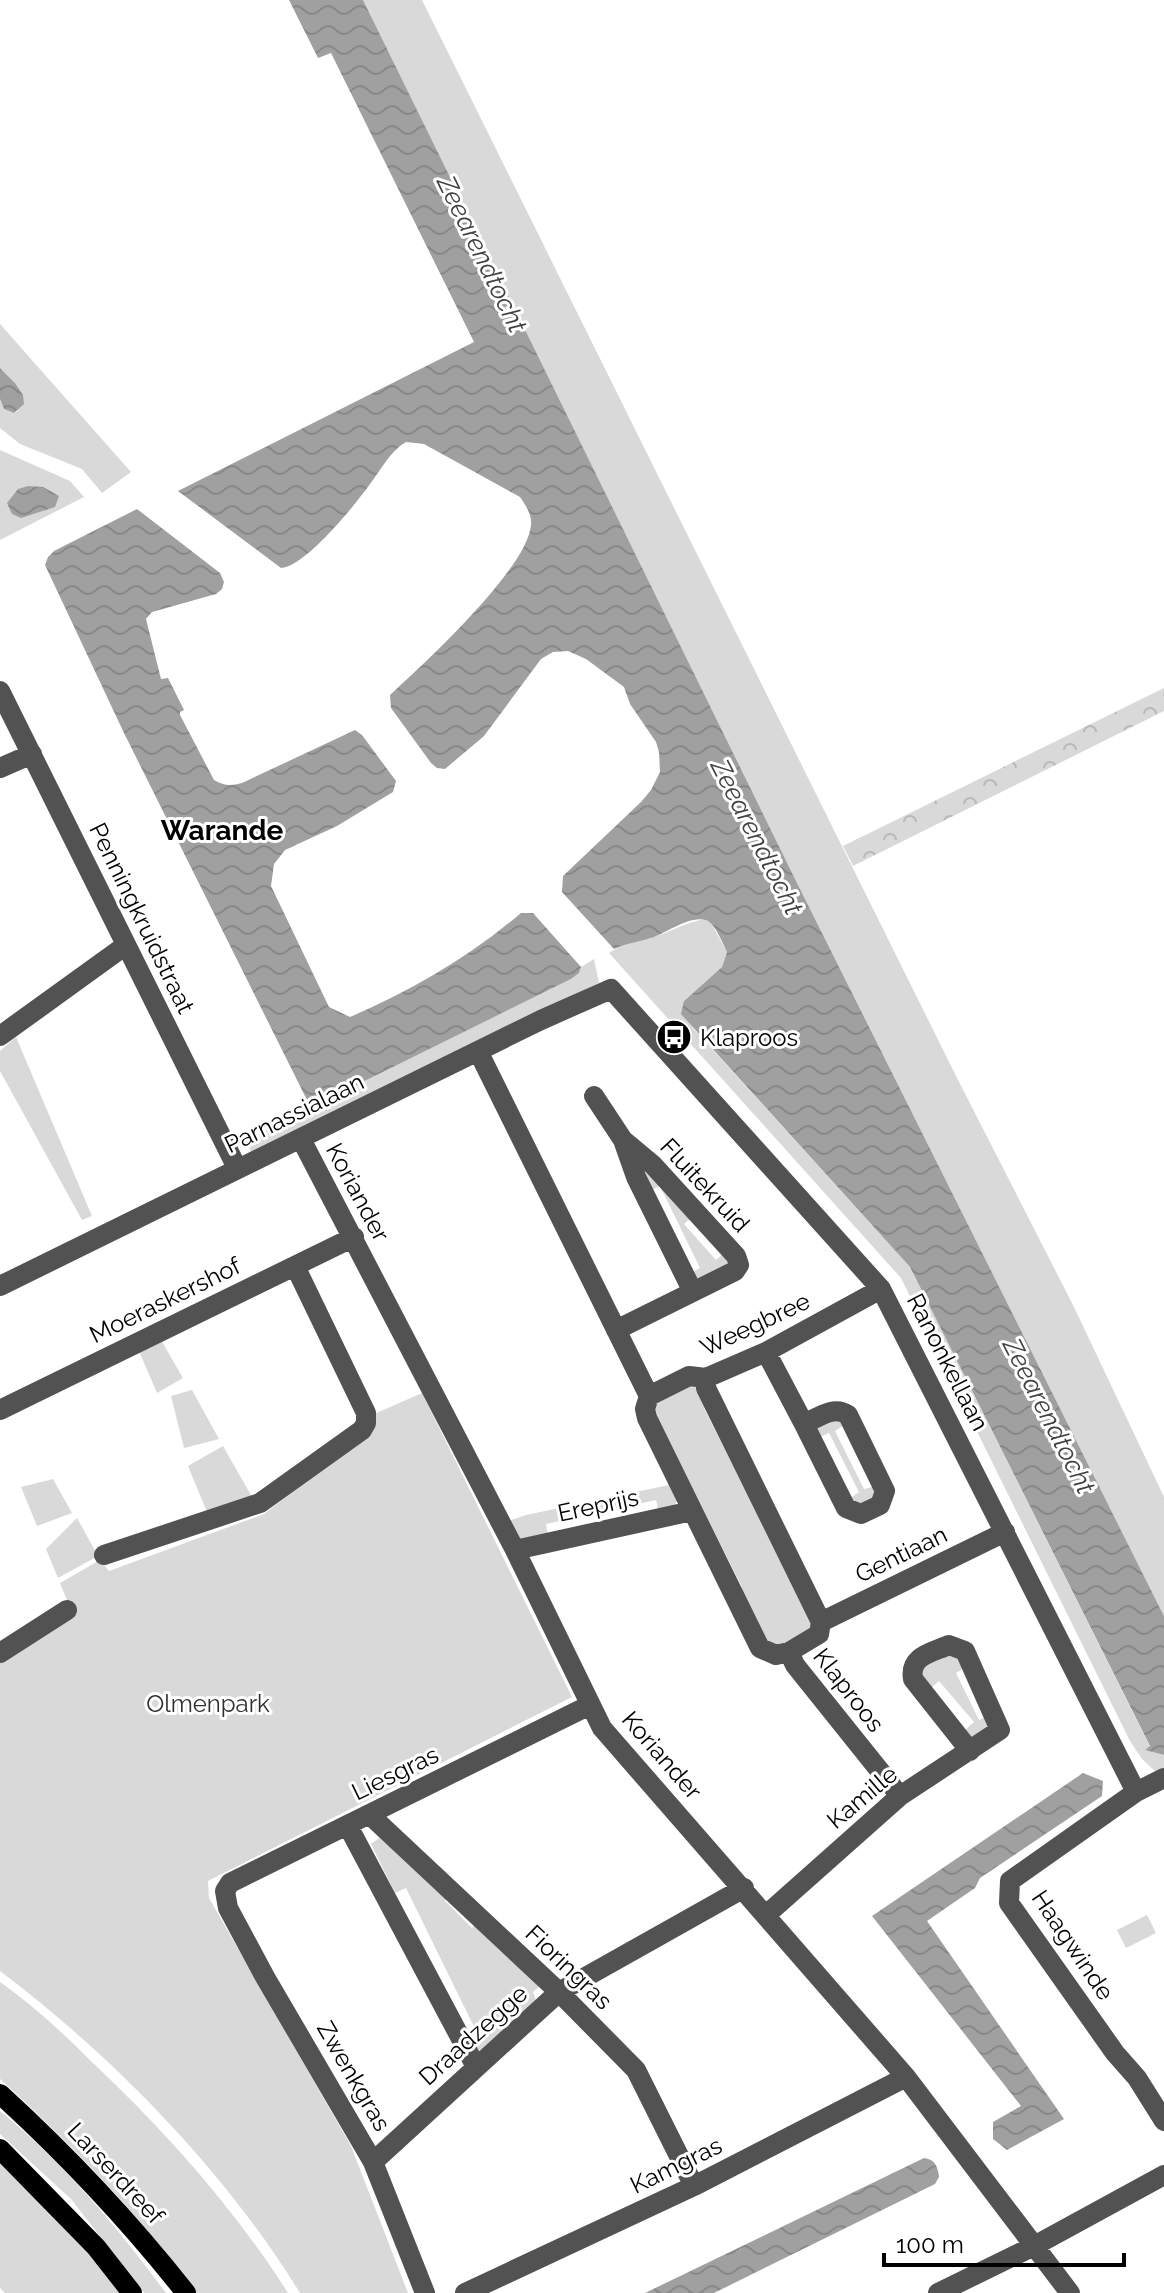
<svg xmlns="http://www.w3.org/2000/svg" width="1164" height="2293" font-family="Raleway,sans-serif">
  <defs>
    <pattern id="forest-crowns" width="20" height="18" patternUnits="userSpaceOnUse" patternTransform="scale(2)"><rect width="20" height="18" fill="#d9d9d9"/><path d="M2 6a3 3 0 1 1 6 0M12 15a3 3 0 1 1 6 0" fill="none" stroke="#b8b8b8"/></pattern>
    <pattern id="water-waves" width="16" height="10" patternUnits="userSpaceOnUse" patternTransform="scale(2)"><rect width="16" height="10" fill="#a0a0a0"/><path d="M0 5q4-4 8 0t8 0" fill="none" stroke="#888"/></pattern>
  </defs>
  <rect width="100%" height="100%" fill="#fff"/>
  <path fill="#d9d9d9" d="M363 0H422L957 1078 1073 1305 1164 1497V1616L798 885Z
    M0 324 131 472 102 493 82 469 20 444 0 428V399L4 409 14 413 18 411 15 383 0 368Z
    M0 450 70 481 84 497 0 540Z
    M705 919 711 923 727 952 722 967 684 1001 692 1027 910 1267 1150 1747 1145 1750 1164 1755V1770L1156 1772 1142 1759 1130 1741 901 1278 609 953C626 942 634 944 651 938 670 932 686 922 705 919Z
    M594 959 599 983 252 1154 246 1141 316 1103 571 979 579 973 581 967Z
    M16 1037 92 1216 82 1220 0 1071V1051Z
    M644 1168 692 1217 684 1224 716 1260 724 1253 728 1258 727 1266 706 1279 695 1278 691 1273 700 1268 660 1186 650 1191 641 1174Z
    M161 1340 183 1378 157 1393 139 1351Z
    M689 1384 699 1388 708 1404 704 1408 814 1627 784 1647H770L737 1590 742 1587 651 1406Z
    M192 1390 219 1439 184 1448 171 1396Z
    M422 1393 572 1697 208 1881 209 1898 351 2146 408 2293H300C225 2171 114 2057 0 1971V1661L73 1615 60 1583 100 1560 109 1571 264 1514 366 1435 372 1415Z
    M831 1418 846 1424 835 1431 864 1489 876 1486V1497L861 1506 849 1499 859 1492 829 1433 818 1438V1427Z
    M223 1446 252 1497 207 1512 188 1466Z
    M53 1479 72 1513 37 1526 21 1487Z
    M669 1485 677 1501 673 1507 659 1512 656 1500 546 1524 548 1536 522 1540 516 1537 508 1521 526 1515Z
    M77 1518 98 1556 58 1578 46 1549Z
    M954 1652 966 1667 956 1673 979 1720 990 1715 994 1727 975 1741 965 1730 974 1722 939 1681 930 1689 921 1679 923 1664Z
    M382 1836 447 1898 445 1901 472 1928 477 1923 540 1986 533 1992 536 2001 480 2051 468 2046 480 2039 406 1888 395 1893 371 1844Z
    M1147 1915 1156 1933 1126 1948 1117 1930Z
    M0 1982C34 2006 64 2034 93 2063 166 2132 234 2208 288 2293H195C139 2214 71 2144 0 2079Z
    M0 2111C64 2163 117 2227 166 2293H144L71 2199 0 2134Z
    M0 2157 65 2222 121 2293H5L0 2288Z"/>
  <path fill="url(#forest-crowns)" d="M1164 688V711L853 866 843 846Z"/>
  <path fill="url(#water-waves)" d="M289 0H363L798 885 1164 1616V1755L1145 1750 1150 1746 910 1267 681 1014 684 1001 722 967 727 952C723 944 715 923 706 920 690 915 666 933 651 938 637 943 630 942 614 949L562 892 563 876 641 802 651 790 660 772 659 752 656 742 630 704 624 687 586 659 568 651 553 652 541 659 484 736 445 769 437 768 431 763 391 708 390 695C423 665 528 568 531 525 532 514 526 506 520 497L424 444 406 442C390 451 381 470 370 484 355 505 305 567 281 568L178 491 474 342 331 53 318 58Z
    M0 368 15 383 23 395 24 404 14 413 4 409 0 399Z
    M28 486 43 487 59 496 55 507 21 518 12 514 7 503 18 489Z
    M137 509 220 573 224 582 222 589 216 594 152 612 146 619 161 679 168 678 184 710 180 712V715L214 780C224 786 231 786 242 783L355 730 362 735 396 781 393 792 337 826 285 850 274 864 271 886 329 1007 350 1017C413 990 469 957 521 913H533L581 967 579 973 571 979 332 1097 316 1103 307 1100 124 733 45 565 48 557 54 551Z
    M1083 1773 1103 1781 1102 1796 980 1878 975 1888 927 1921 1064 2119 1007 2150 993 2139V2122L1021 2106 872 1916Z
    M924 2158C935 2159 938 2167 939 2177L935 2184 714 2293H645Z"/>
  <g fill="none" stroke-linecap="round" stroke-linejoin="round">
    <path stroke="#525252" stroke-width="20" d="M0 691 237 1168
      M0 768 32 754
      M0 1036 126 945
      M478 1051 649 1396 645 1409 647 1418 760 1648 776 1655 789 1652 795 1665 900 1796
      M594 1096 623 1140
      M301 1139 515 1550 602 1728 906 2077 1070 2293
      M0 1286 541 1020 611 989 881 1289 1136 1792
      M616 1330 735 1271 739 1265 736 1256 653 1165 623 1140 636 1177 693 1292
      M766 1352 804 1424C819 1417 834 1405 848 1415L885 1491 880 1505 861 1514 846 1508 804 1424
      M706 1378V1388L821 1622 819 1634 789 1652
      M649 1396 689 1376 706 1378 766 1352 881 1289
      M0 1410 354 1237
      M515 1550 692 1511
      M104 1555 260 1503 362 1430 366 1423V1413L295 1266
      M821 1622 1005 1532
      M0 1653 67 1610
      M1164 1778 1136 1792 1010 1881 1009 1903 1115 2053 1137 2078 1164 2121
      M370 1815 559 1992 636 2070 694 2186
      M348 1826 476 2067
      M766 1915 900 1796 1000 1730 965 1651 949 1645C931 1653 909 1656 913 1679L970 1751
      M373 2162 559 1992 744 1888
      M425 2293 373 2162 265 1977 228 1908 225 1891 230 1883 590 1705
      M465 2293 694 2186 906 2077
      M938 2293 1034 2246 1164 2175"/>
    <path stroke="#000" stroke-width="20" d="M0 2094C68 2156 129 2221 186 2293
      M0 2149 96 2247 132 2293"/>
  </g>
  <defs>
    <symbol id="bus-disc" viewBox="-11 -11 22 22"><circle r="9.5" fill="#000" stroke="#fff"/><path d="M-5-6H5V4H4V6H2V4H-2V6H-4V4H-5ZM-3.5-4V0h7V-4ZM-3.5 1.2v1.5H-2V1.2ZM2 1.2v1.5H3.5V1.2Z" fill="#fff"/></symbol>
  </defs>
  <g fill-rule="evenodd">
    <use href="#bus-disc" x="654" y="1017" width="40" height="40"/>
  </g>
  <g text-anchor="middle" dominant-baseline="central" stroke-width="6" stroke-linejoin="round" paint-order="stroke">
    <g font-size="24" fill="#000" stroke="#fff">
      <text transform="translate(142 918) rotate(64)">Penningkruidstraat</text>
      <text transform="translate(294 1113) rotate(-26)">Parnassialaan</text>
      <text transform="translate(705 1185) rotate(47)">Fluitekruid</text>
      <text transform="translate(358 1192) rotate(62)">Koriander</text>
      <text transform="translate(165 1300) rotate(-26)">Moeraskershof</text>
      <text transform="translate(755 1324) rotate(-25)">Weegbree</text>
      <text transform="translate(948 1362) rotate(63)">Ranonkellaan</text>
      <text transform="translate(598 1505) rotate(-12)">Ereprijs</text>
      <text transform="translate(901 1554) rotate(-26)">Gentiaan</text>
      <text transform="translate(849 1690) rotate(52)">Klaproos</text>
      <text transform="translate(662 1755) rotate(49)">Koriander</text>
      <text transform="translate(395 1773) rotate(-26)">Liesgras</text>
      <text transform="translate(862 1797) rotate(-40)">Kamille</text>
      <text transform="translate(1073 1945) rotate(56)">Haagwinde</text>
      <text transform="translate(569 1967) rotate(44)">Fioringras</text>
      <text transform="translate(473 2035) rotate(-42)">Draadzegge</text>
      <text transform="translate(354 2076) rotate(60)">Zwenkgras</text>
      <text transform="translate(676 2165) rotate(-26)">Kamgras</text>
      <text transform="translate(116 2173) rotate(47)">Larserdreef</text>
    </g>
    <g font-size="24" fill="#000" stroke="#fff" text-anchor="start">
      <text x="700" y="1037">Klaproos</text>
    </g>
    <g font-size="24" fill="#303030" stroke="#fff">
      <text x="208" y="1703">Olmenpark</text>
    </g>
    <g font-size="26" font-style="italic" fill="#414141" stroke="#fff">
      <text transform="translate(482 254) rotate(64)">Zeearendtocht</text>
      <text transform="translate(757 837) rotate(63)">Zeearendtocht</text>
      <text transform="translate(1049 1416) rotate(63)">Zeearendtocht</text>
    </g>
    <g font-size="28" font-weight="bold" fill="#000" stroke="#fff">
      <text x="222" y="830">Warande</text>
    </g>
  </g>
  <path d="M884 2253v12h240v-12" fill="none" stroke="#000000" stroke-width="4"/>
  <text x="896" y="2253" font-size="24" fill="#000000" stroke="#ffffff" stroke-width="6" paint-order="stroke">100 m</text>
</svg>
